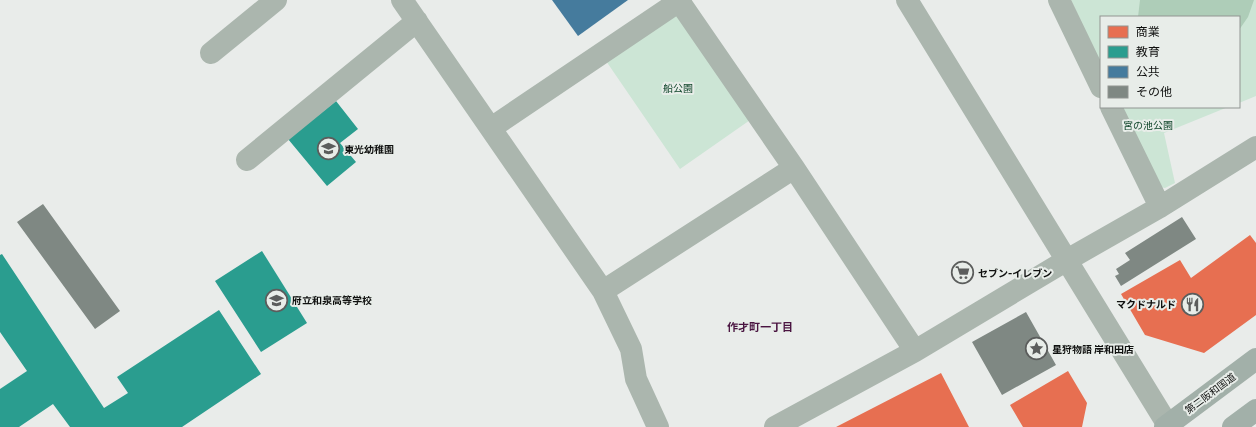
<svg xmlns="http://www.w3.org/2000/svg" width="1256" height="427" font-family="Commissioner,'Noto Sans JP',sans-serif">
  <rect width="100%" height="100%" fill="#e9ecea"/>
  <path fill="#cce5d5" d="M1071 0H1256V96L1239 103V17H1101V66Z
    M678 8 753 118 680 169 604 58Z
    M1120 107H1228L1164 133 1175 183 1165 188 1160 187Z"/>
  <path fill="#aecdb8" d="M1140 0H1254L1248 17 1239 30V17H1138Z"/>
  <path fill="#e76f51" d="M1250 235 1256 243V315L1204 353 1145 335 1121 294 1180 260 1191 278Z
    M1068 371 1087 403 1082 427H1023L1010 405Z
    M941 373 969 427H836Z"/>
  <path fill="#2a9d8f" d="M336 101 358 129 340 143 356 162 327 186 288 139Z
    M262 251 307 323 261 352 215 281Z
    M2 254 104 408 128 393 117 377 219 310 261 374 182 427H70L53 404 19 427H0V389L27 371 0 332V255Z"/>
  <path fill="#457b9d" d="M552 0H628L578 36Z"/>
  <path fill="#7f8883" d="M43 204 120 311 95 329 17 222Z
    M1182 217 1196 239 1121 286 1115 276 1119 274 1116 269 1130 260 1125 253Z
    M1026 312 1056 365 1002 395 972 342Z"/>
  <g fill="none" stroke-linecap="round" stroke-linejoin="round">
    <path stroke="#abb6ae" stroke-width="22" d="M402 0 603 291 631 349 636 379 658 427
      M907 0 1169 427
      M1059 0 1101 87
      M679 1 794 168 915 351
      M211 53 276 0
      M1111 107 1160 207
      M491 128 681 0
      M247 160 417 21
      M603 291 794 168
      M775 427 915 351 1067 260 1160 207 1256 147"/>
    <path stroke="#a2b0a9" stroke-width="22" d="M1165 427 1256 359
      M1233 427 1256 410"/>
  </g>
  <defs>
    <symbol id="school-ring" viewBox="-11 -11 22 22"><circle r="9.5" fill="#e8ede9" stroke="#5b5d5c" stroke-width="1.5"/><path d="M0-5L7-2L0 1L-7-2ZM-4 1L0 2.5L4 1V4Q0 6-4 4Z" fill="#5b5d5c"/></symbol>
    <symbol id="supermarket-ring" viewBox="-11 -11 22 22"><circle r="9.5" fill="#e8ede9" stroke="#5b5d5c" stroke-width="1.5"/><path d="M-6-5.5h2.5l.6 2H6L4.5 2H-2.5L-4.4-4H-6ZM-1.5 3.2a1.3 1.3 0 1 0 .1 0ZM3 3.2a1.3 1.3 0 1 0 .1 0Z" fill="#5b5d5c"/></symbol>
    <symbol id="restaurant-ring" viewBox="-11 -11 22 22"><circle r="9.5" fill="#e8ede9" stroke="#5b5d5c" stroke-width="1.5"/><path d="M-5-6h1v4h1v-4h1v4h1v-4h1v5L-1.5 .5V6h-2V.5L-5-1ZM5-6V6H3V1.5H1.5Q1.5-4 5-6Z" fill="#5b5d5c"/></symbol>
    <symbol id="sight-ring" viewBox="-11 -11 22 22"><circle r="9.5" fill="#e8ede9" stroke="#5b5d5c" stroke-width="1.5"/><path d="M0-6L1.8-2.2L6-1.7L2.9 1.2L3.7 5.4L0 3.3L-3.7 5.4L-2.9 1.2L-6-1.7L-1.8-2.2Z" fill="#5b5d5c"/></symbol>
  </defs>
  <g fill-rule="evenodd">
    <use href="#school-ring" x="316" y="136" width="25" height="25"/>
    <use href="#supermarket-ring" x="950" y="260" width="25" height="25"/>
    <use href="#school-ring" x="264" y="288" width="25" height="25"/>
    <use href="#restaurant-ring" x="1180" y="292" width="25" height="25"/>
    <use href="#sight-ring" x="1024" y="336" width="25" height="25"/>
  </g>
  <g text-anchor="middle" dominant-baseline="central" stroke-width="4" stroke-linejoin="round" paint-order="stroke">
    <g font-size="10" fill="#063e22" stroke="#e8ede9">
      <text x="678" y="88">船公園</text>
      <text x="1148" y="125">宮の池公園</text>
    </g>
    <g font-size="10" font-weight="bold" fill="#0f100f" stroke="#e8ede9" text-anchor="start">
      <text x="344" y="149">東光幼稚園</text>
      <text x="978" y="273">セブン-イレブン</text>
      <text x="292" y="300">府立和泉高等学校</text>
      <text x="1176" y="304" text-anchor="end">マクドナルド</text>
      <text x="1052" y="349">星狩物語 岸和田店</text>
    </g>
    <g font-size="10" fill="#0f100f" stroke="#e8ede9">
      <text transform="translate(1210 393) rotate(-37)">第二阪和国道</text>
    </g>
    <g font-size="11" font-weight="bold" fill="#4a1441" stroke="#e8ede9">
      <text x="760" y="326">作才町一丁目</text>
    </g>
  </g>
  <rect x="1100" y="16" width="140" height="92" fill="#e8ede9" stroke="#919592"/>
  <rect x="1108" y="26" width="20" height="12" fill="#e76f51" stroke="#919592"/>
  <text x="1136" y="36" font-size="12" fill="#0f100f">商業</text>
  <rect x="1108" y="46" width="20" height="12" fill="#2a9d8f" stroke="#919592"/>
  <text x="1136" y="56" font-size="12" fill="#0f100f">教育</text>
  <rect x="1108" y="66" width="20" height="12" fill="#457b9d" stroke="#919592"/>
  <text x="1136" y="76" font-size="12" fill="#0f100f">公共</text>
  <rect x="1108" y="86" width="20" height="12" fill="#7f8883" stroke="#919592"/>
  <text x="1136" y="96" font-size="12" fill="#0f100f">その他</text>
</svg>
